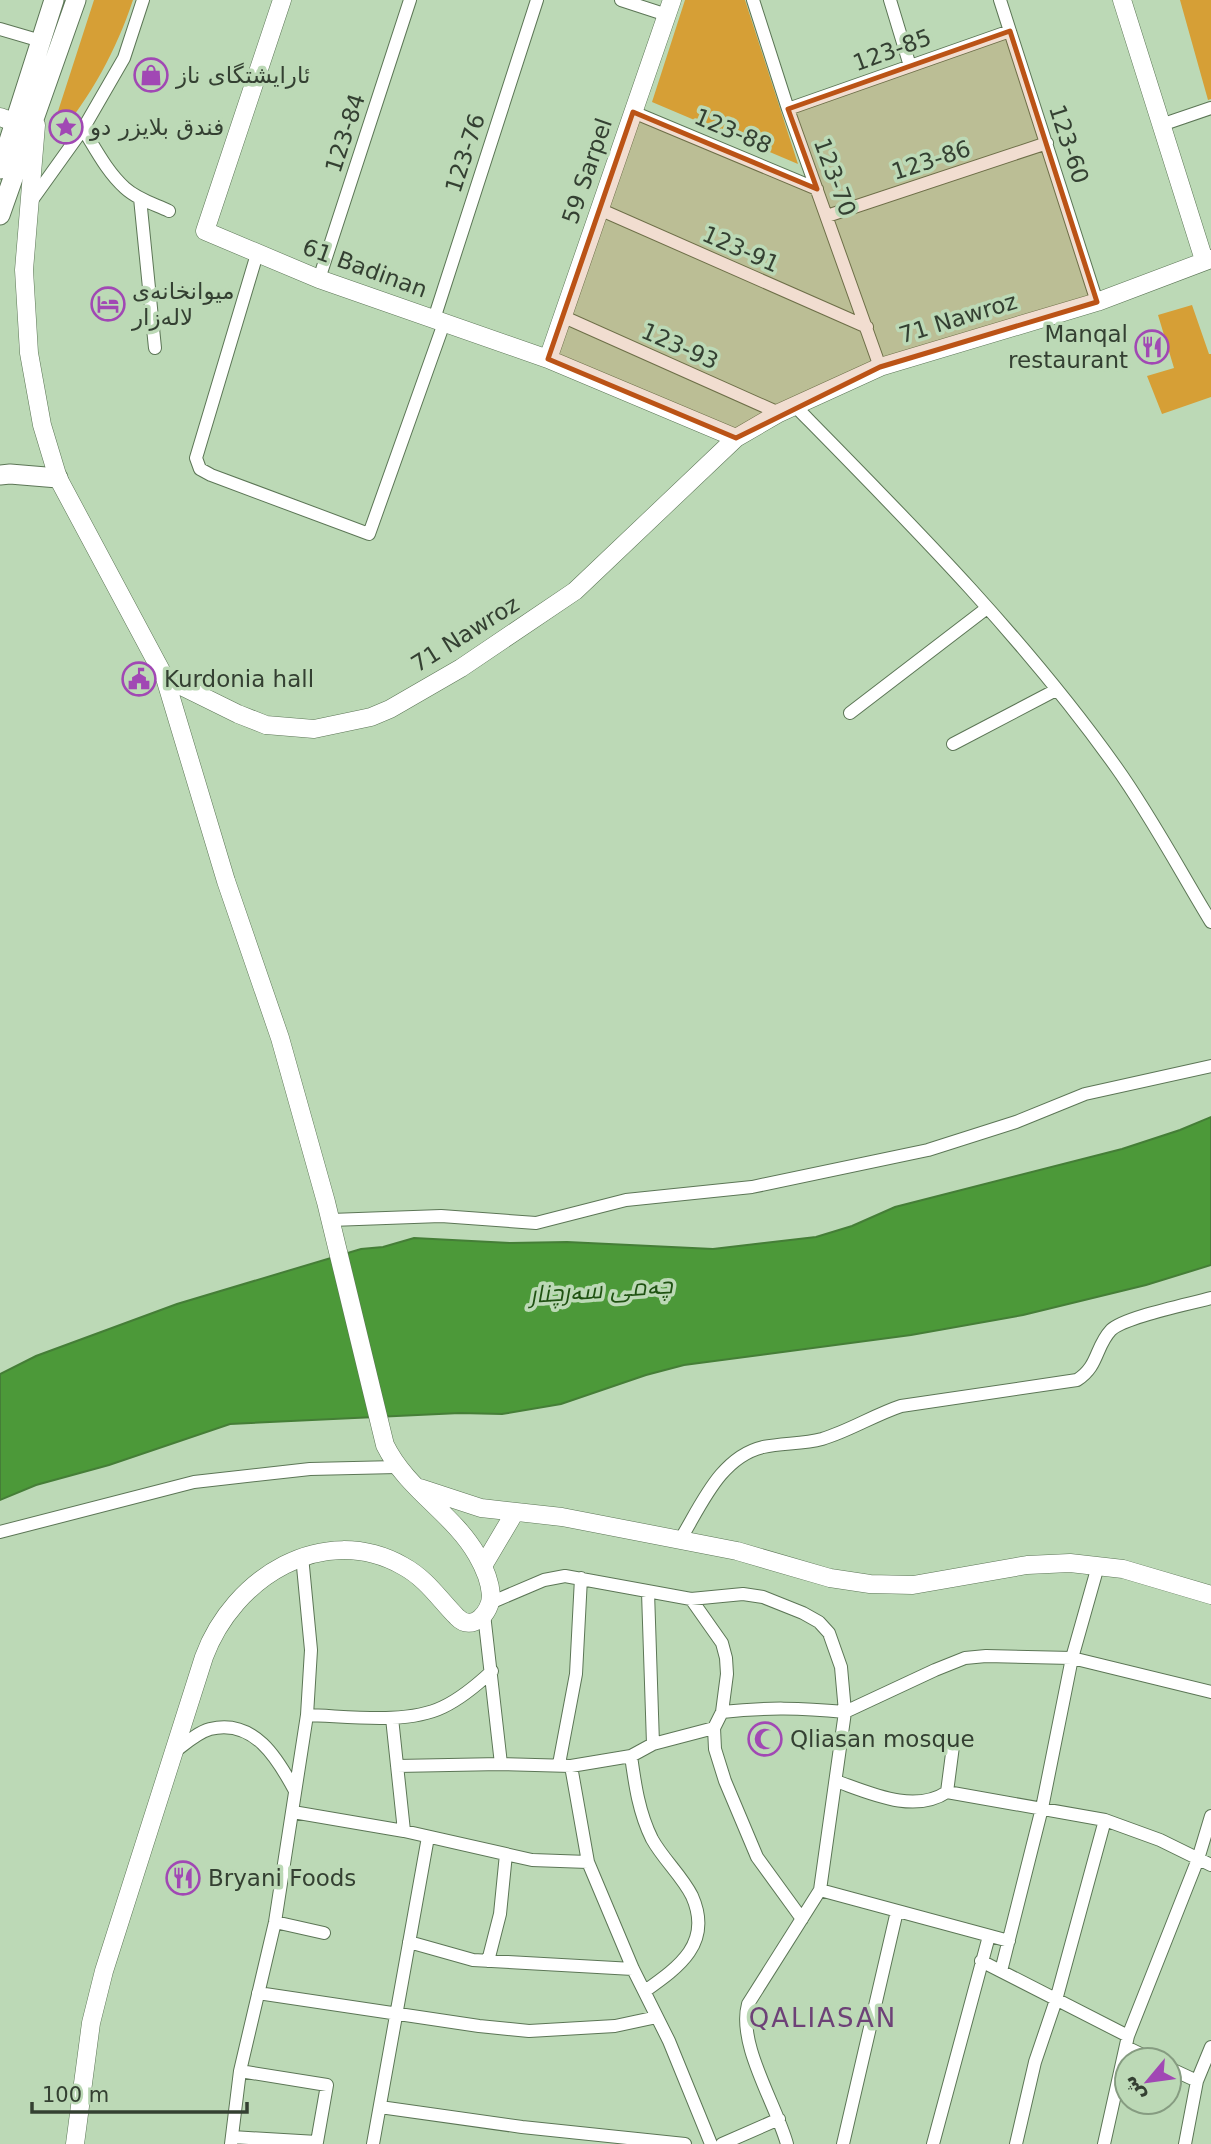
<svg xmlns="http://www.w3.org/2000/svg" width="1211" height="2144" font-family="'DejaVu Sans',Cairo,sans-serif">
  <rect width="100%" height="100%" fill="#bcd9b6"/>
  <path fill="#d69f36" d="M94 0H133C116 51 91 97 56 138L50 136Z
    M685 0H745L798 164 652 102Z
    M1180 0H1211V99L1208 100Z
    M1192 305 1209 354H1211V397L1162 414 1147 376 1174 368 1158 315Z"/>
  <path fill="#4c9939" stroke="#457e37" stroke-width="2" d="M1211 1117V1265L1146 1285 1023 1315 911 1335 684 1365 646 1375 561 1404 502 1414 460 1413 230 1424 109 1465 36 1485 0 1500V1374L36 1356 177 1304 361 1249 383 1247 414 1238 510 1243 567 1242 713 1249 816 1237 852 1226 895 1207 1122 1149 1180 1130Z"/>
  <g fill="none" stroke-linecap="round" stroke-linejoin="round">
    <defs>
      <path id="street" d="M621 0 667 15
        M753 0 788 109 880 367
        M890 0 910 66
        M1000 0 1097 302
        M0 29 41 41
        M788 109 1010 31
        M633 112 817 189
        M1161 125 1211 108
        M83 129C95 148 107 172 125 188 137 199 154 204 169 211
        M140 198 155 348
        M30 203 83 129 124 58 143 0
        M599 209 867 327
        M827 216 1047 143
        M257 254 196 458 200 469 211 475 369 534 444 323
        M319 279 410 0
        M564 317 779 413
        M434 319 537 0
        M794 405C907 520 1022 635 1116 767 1151 816 1180 871 1211 922
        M850 713 987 608
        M953 744 1056 690
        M331 1220 441 1216 536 1223 626 1200 752 1187 928 1150 1016 1122 1085 1094 1211 1066
        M0 1532 194 1482 310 1469 397 1467
        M680 1540C701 1506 720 1457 763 1447 783 1443 803 1444 822 1439 849 1431 874 1415 901 1406L1077 1380C1099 1366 1095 1347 1111 1330 1124 1317 1190 1304 1211 1298
        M648 1592 653 1744
        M691 1599 722 1643 726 1658 727 1674 722 1712 714 1728 715 1749 725 1781 757 1857 802 1919
        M490 1603 544 1580 565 1576 691 1599 743 1594 763 1597 803 1613 819 1622 829 1633 841 1667 845 1712 935 1670 965 1658 986 1656 1072 1658 1211 1692
        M484 1614 501 1764
        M722 1712C766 1707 802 1708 845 1712L820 1890 748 2004C737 2044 776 2104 787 2144
        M307 1715C347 1716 406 1725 443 1707 462 1698 477 1685 492 1671
        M392 1718 404 1831
        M173 1753C184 1745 196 1733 210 1729 254 1718 278 1759 295 1791
        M631 1756C635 1785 639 1813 652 1839 663 1859 682 1876 692 1896 713 1943 679 1967 645 1991
        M559 1764 576 1674 581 1578
        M397 1766 501 1764 571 1766 631 1756 653 1744 714 1728
        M571 1766 588 1862 633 1969 669 2041 711 2144
        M836 1781C870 1793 914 1814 947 1792L1105 1820 1160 1840 1211 1865
        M947 1792 953 1746
        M293 1812 404 1831 532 1860 588 1862
        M820 1890 1009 1941
        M275 1922 324 1933
        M409 1942 473 1960 633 1969
        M488 1961 500 1914 506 1854
        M981 1961 1128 2036
        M1001 1971 1042 1808 1072 1658 1098 1566
        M258 1993 479 2026 529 2031 615 2026 657 2017
        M1126 2047 1153 2060
        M1169 2068 1197 2081
        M380 2107 522 2127 685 2144
        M232 2137 317 2142 327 2085 240 2071
        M231 2144 240 2071 275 1922 307 1715 311 1650 302 1556
        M373 2144 428 1837
        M722 2144 779 2119
        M843 2144 897 1911
        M933 2144 989 1936
        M1016 2144 1035 2062 1056 2000 1105 1820
        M1104 2144 1128 2036 1198 1859 1211 1816
        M1185 2144 1197 2081 1211 2047"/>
      <path id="secondary" d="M282 0 205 231 319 279 548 359 736 438
        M1122 0 1204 260
        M0 117 16 123
        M36 125 24 270 29 353 42 425 58 478 165 678 226 881 280 1038 326 1202 385 1445C407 1490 453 1513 477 1555 484 1567 490 1581 491 1595 491 1613 472 1633 457 1617 439 1599 427 1579 403 1566 323 1521 233 1578 204 1657L104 1971 91 2023 75 2144
        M548 359 672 0
        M165 678 238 714 266 725 314 729 371 717 390 709 461 668 575 591 736 438 779 413 880 367 1097 302 1211 259
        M420 1488 481 1508 562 1517 737 1551 830 1578 870 1584 913 1585 1027 1565 1070 1563 1123 1569 1211 1595
        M483 1566 515 1512"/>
      <path id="primary" d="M0 169 54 0
        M0 215 76 0
        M0 475 10 474 58 478"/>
    </defs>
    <use href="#street" stroke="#5c7656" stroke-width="14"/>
    <use href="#secondary" stroke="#5c7656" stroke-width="19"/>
    <use href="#primary" stroke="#5c7656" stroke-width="21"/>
    <use href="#street" stroke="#fff" stroke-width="12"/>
    <use href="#secondary" stroke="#fff" stroke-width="18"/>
    <use href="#primary" stroke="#fff" stroke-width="19"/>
  </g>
  <path fill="#bb5316" fill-opacity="0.2" stroke="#bb5316" stroke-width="5" stroke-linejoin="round" d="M1010 31 1097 302 880 367 736 438 548 359 633 112 817 189 788 109Z"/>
  <defs>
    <symbol id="shop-ring" viewBox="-11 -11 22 22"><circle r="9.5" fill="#bcd9b6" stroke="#a148b4" stroke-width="1.5"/><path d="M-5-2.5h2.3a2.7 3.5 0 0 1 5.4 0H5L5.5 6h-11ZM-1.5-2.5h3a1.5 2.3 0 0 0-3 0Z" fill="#a148b4"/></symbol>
    <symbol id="sight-ring" viewBox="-11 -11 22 22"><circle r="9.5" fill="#bcd9b6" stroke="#a148b4" stroke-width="1.5"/><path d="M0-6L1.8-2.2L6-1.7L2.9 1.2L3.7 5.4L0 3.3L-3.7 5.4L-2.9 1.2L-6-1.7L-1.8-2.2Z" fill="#a148b4"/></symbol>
    <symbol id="hotel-ring" viewBox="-11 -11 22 22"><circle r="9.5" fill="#bcd9b6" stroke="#a148b4" stroke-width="1.5"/><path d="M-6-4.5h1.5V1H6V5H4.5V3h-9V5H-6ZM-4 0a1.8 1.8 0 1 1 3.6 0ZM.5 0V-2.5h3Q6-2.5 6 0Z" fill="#a148b4"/></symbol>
    <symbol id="restaurant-ring" viewBox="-11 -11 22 22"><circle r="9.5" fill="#bcd9b6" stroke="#a148b4" stroke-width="1.5"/><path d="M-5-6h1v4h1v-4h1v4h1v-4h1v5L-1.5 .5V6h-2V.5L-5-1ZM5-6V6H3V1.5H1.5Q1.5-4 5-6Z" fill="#a148b4"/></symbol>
    <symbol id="civic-ring" viewBox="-11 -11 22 22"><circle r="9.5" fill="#bcd9b6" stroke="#a148b4" stroke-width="1.5"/><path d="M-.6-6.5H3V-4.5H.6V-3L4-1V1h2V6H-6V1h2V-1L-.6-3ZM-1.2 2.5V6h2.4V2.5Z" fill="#a148b4"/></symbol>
    <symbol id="mosque-ring" viewBox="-11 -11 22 22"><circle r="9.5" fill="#bcd9b6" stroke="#a148b4" stroke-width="1.5"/><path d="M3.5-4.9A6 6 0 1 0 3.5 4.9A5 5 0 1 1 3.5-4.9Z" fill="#a148b4"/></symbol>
  </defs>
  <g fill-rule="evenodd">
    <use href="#shop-ring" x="132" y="56" width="38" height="38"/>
    <use href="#sight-ring" x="47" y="108" width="38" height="38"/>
    <use href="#hotel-ring" x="89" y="285" width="38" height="38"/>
    <use href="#restaurant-ring" x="1133" y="328" width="38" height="38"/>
    <use href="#civic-ring" x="120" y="660" width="38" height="38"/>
    <use href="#mosque-ring" x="746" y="1720" width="38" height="38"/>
    <use href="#restaurant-ring" x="164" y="1859" width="38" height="38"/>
  </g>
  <g text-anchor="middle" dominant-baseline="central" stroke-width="7" stroke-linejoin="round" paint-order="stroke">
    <g font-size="23" fill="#344032" stroke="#bcd9b6">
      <text transform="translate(892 50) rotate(-20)">123-85</text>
      <text transform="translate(733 131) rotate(23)">123-88</text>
      <text transform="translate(345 133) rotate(-72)">123-84</text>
      <text transform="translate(1069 144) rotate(72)">123-60</text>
      <text transform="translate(465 153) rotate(-72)">123-76</text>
      <text transform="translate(931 160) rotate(-18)">123-86</text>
      <text transform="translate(587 171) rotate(-71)">59 Sarpel</text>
      <text transform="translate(835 177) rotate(70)">123-70</text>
      <text transform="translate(741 249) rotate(24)">123-91</text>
      <text transform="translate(365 268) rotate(20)">61 Badinan</text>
      <text transform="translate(958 318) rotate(-17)">71 Nawroz</text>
      <text transform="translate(680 346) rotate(24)">123-93</text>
      <text transform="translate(465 634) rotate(-32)">71 Nawroz</text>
    </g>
    <g font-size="23" fill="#344032" stroke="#bcd9b6" text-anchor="start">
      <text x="176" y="75">ئارایشتگای ناز</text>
      <text x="90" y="127">فندق بلايزر دو</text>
      <text x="132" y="291">میوانخانەی<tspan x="132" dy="26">لالەزار</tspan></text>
      <text x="1128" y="334" text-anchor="end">Manqal<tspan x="1128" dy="26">restaurant</tspan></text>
      <text x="164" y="679">Kurdonia hall</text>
      <text x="790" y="1739">Qliasan mosque</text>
      <text x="208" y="1878">Bryani Foods</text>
    </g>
    <g font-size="24" font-style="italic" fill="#1f5212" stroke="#bcd9b6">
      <text transform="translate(601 1290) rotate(-4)">چەمی سەرچنار</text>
    </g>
    <g font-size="26" letter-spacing="2" fill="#6d4177" stroke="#bcd9b6">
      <text x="823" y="2018">QALIASAN</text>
    </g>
  </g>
  <g transform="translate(1148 2081) rotate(241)"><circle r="33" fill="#bcd9b6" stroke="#869c81" stroke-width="2"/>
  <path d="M0-5L12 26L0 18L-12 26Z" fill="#a148b4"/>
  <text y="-10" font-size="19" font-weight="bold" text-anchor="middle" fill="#344032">ش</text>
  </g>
  <path d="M32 2102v10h215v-10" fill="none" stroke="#344032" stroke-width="3.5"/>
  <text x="42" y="2102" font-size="21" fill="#344032" stroke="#bcd9b6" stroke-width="5" paint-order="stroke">100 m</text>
</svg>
